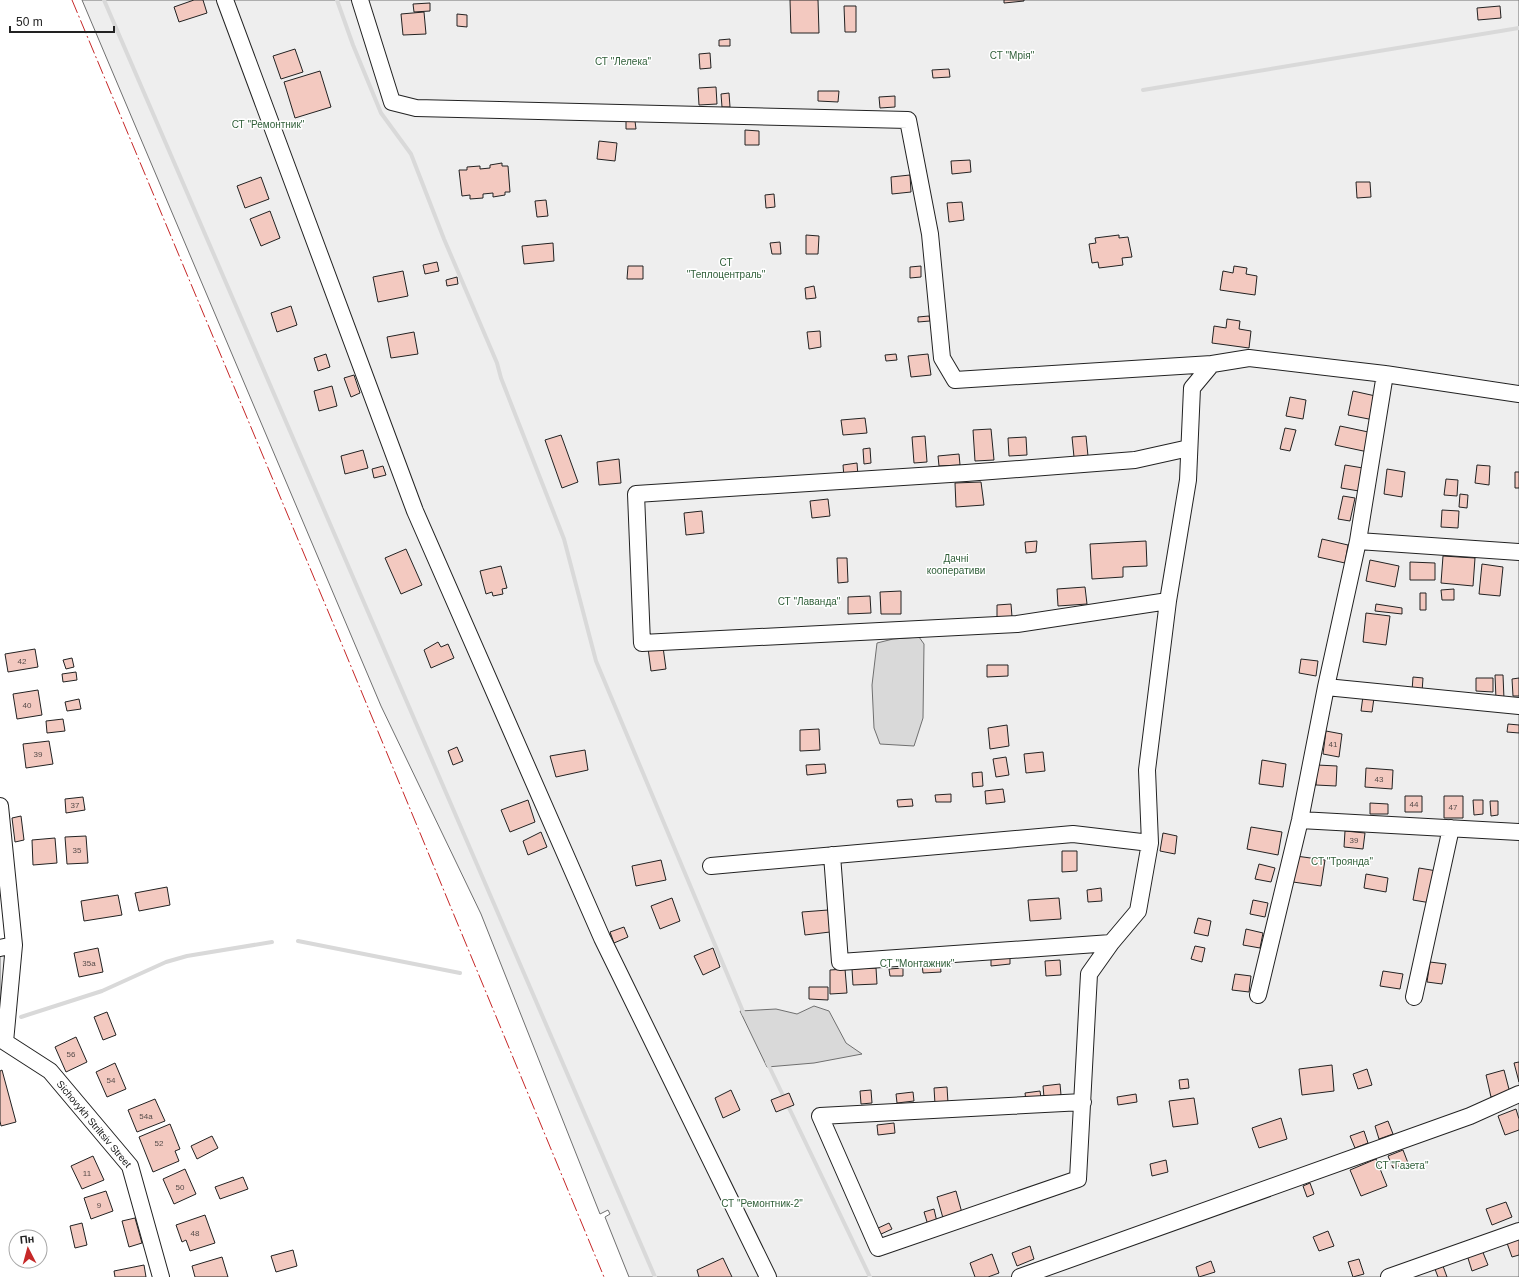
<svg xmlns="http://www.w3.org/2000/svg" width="1519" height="1277" font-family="Helvetica,sans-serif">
  <rect width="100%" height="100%" fill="#fff"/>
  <path fill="#eee" stroke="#6f6f6f" d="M82 0H1519V1277H629L605 1217 610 1214 608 1210 600 1214 481 914 381 706Z
    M7 954 0 1006V955Z"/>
  <path fill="#d9d9d9" stroke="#6f6f6f" d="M919 637 924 644 923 718 914 746 880 744 874 728 872 685 877 643 893 639Z
    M814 1006 829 1011 846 1043 862 1054 814 1063 767 1067 740 1011 776 1009 797 1014Z"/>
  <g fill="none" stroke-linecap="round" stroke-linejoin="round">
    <path stroke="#d9d9d9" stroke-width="4" d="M104 0 655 1277
      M337 0 353 45 381 113 411 154 444 239 497 363 501 378 564 539 596 661 744 1014
      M1143 90 1519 28
      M298 941 460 973
      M21 1017 102 991 166 962 187 956 272 942
      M767 1062 870 1277"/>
  </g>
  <path fill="#f3c9c0" stroke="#222" d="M194 0H203L207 13 179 22 174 7Z
    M790 0H818L819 33H791Z
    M1004 0H1024V1L1004 3Z
    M430 3V11L414 12 413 4Z
    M844 6H856V32H845Z
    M1500 6 1501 18 1478 20 1477 8Z
    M424 12 426 34 403 35 401 14Z
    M457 14 467 15V27L457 26Z
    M730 39V46H719V40Z
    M295 49 303 72 281 79 273 56Z
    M710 53 711 68 700 69 699 54Z
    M949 69 950 77 933 78 932 70Z
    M320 71 331 107 295 118 284 82Z
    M716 87 717 104 699 105 698 88Z
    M818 91H839L838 102 818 101Z
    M729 93 730 107H722L721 94Z
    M895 96V107L880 108 879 97Z
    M626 121H635L636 129H626Z
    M745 130 759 131V145H745Z
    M599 141 617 143 615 161 597 159Z
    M970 160 971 172 952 174 951 161Z
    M502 163V166H508L510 192H505V195L493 197V193L483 194V198L470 199V195L462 196 459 170H467V167L480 166V169L490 168V165Z
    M910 175 911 192 892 194 891 177Z
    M261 177 269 199 245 208 237 186Z
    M1356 182H1370L1371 197 1357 198Z
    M774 194 775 207 766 208 765 195Z
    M546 200 548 216 537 217 535 201Z
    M962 202 964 220 949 222 947 203Z
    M270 211 280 238 261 246 250 219Z
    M806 235 819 236 818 254H806Z
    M1119 235V238L1128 237 1132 257 1122 258 1123 265 1099 268 1098 262 1092 263 1089 244 1096 243 1095 238Z
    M780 242 781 254H772L770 243Z
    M553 243 554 261 524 264 522 246Z
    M437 262 439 271 425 274 423 265Z
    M628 266H643V279H627Z
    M921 266V277L910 278V267Z
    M1234 266 1247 268 1246 274 1257 276 1255 295 1220 290 1223 271 1233 273Z
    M403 271 408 296 378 302 373 277Z
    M457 277 458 284 447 286 446 280Z
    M814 286 816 298 806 299 805 288Z
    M291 306 297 325 277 332 271 313Z
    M929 316 930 321 918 322V317Z
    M1227 319 1240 321 1239 329 1251 331 1249 348 1212 343 1214 326 1226 328Z
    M820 331 821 347 809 349 807 332Z
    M414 332 418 354 391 358 387 337Z
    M326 354 330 367 318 371 314 358Z
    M896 354 897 360 886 361 885 355Z
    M928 354 931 375 911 377 908 356Z
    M354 375 360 393 351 397 344 378Z
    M332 386 337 406 319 411 314 391Z
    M1353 391 1380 397 1374 420 1348 415Z
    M1290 397 1306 400 1303 419 1286 416Z
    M865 418 867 433 843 435 841 420Z
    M1340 426 1373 433 1368 452 1335 445Z
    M1285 428 1296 430 1290 451 1280 449Z
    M991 429 994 460 975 461 973 430Z
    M561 435 578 482 562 488 545 440Z
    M925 436 927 462 914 463 912 437Z
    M1086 436 1088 456 1074 457 1072 437Z
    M1026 437 1027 455 1009 456 1008 438Z
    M870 448 871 463 864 464 863 449Z
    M363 450 368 468 345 474 341 456Z
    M959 454 960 465 939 466 938 456Z
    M619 459 621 483 599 485 597 462Z
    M857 463 858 476 844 477 843 465Z
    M1345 465 1363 468 1359 491 1341 488Z
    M1477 465 1490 466 1489 485 1475 483Z
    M383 466 386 475 374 478 372 469Z
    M1387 469 1405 472 1402 497 1384 494Z
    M1515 472H1519V488H1515Z
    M1446 479 1458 480 1457 496 1444 495Z
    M981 482 984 505 956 507 955 483Z
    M1460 494 1468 495 1467 508 1459 507Z
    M1343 496 1355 498 1350 521 1338 519Z
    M828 499 830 516 812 518 810 501Z
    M1442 510 1459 511 1458 528 1441 527Z
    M702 511 704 533 686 535 684 513Z
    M1322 539 1348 545 1345 563 1318 557Z
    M1037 541 1036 552 1026 553 1025 542Z
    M1146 541 1147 566 1123 567V577L1092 579 1090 544Z
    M406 549 422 585 401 594 385 558Z
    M1443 556 1475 558 1473 586 1441 583Z
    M837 558H847L848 582 838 583Z
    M1370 560 1399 566 1395 587 1366 581Z
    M1410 562 1435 563V580H1410Z
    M1482 564 1503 567 1500 596 1479 594Z
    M501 566 507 588 502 589 503 594 493 596 492 592 486 594 480 571Z
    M1085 587 1087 604 1058 606 1057 589Z
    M1454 589V600H1442L1441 590Z
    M901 591V614H881L880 592Z
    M1420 593H1426V610H1420Z
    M870 596 871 613 848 614V597Z
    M1011 604 1012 617 997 618V605Z
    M1376 604 1402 608V614L1375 611Z
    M1366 613 1390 616 1386 645 1363 642Z
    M438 642 441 647 448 644 454 658 431 668 424 650Z
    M663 647 666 669 651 671 648 648Z
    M35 649 38 667 8 672 5 654Z
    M72 658 74 667 66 669 63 660Z
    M1301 659 1318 661 1316 676 1299 673Z
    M987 665H1008V676L987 677Z
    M76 672 77 680 63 682 62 674Z
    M1495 675H1503L1504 699H1496Z
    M1413 677 1423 678 1422 692 1412 691Z
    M1476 678H1493V692L1476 691Z
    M1519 678V696H1513L1512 679Z
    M38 690 42 715 17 719 13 694Z
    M1363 696 1374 698 1372 712 1361 711Z
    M79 699 81 709 67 711 65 702Z
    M63 719 65 731 47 733 46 721Z
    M1508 724 1519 725V733L1507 732Z
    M1007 725 1009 746 990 749 988 728Z
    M819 729 820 750 800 751V730Z
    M1326 731 1342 734 1339 757 1323 754Z
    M49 741 53 764 26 768 23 744Z
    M457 747 463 761 453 765 448 751Z
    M585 750 588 770 556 777 550 756Z
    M1043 752 1045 771 1026 773 1024 754Z
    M1006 757 1009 775 996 777 993 759Z
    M1262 760 1286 764 1283 787 1259 784Z
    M825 764 826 773 807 775 806 765Z
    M1317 765 1337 766 1336 786 1316 785Z
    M1366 768 1393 770 1392 789 1365 787Z
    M982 772 983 786 973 787 972 773Z
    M1003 789 1005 802 986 804 985 791Z
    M951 794V802H936L935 795Z
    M1405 796H1422V812H1405Z
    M1444 796H1463V818H1444Z
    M83 797 85 810 66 813 65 799Z
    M912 799 913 806 898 807 897 800Z
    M528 800 535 822 510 832 501 810Z
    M1473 800H1483V814L1474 815Z
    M1490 801H1498V815L1491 816Z
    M1370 803 1388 804V814H1370Z
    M21 816 24 840 15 842 12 818Z
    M1251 827 1282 832 1278 855 1247 849Z
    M1345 831 1365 833 1363 849 1344 847Z
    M541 832 547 847 528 855 523 841Z
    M1163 833 1177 836 1175 854 1160 851Z
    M86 836 88 863 67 864 65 837Z
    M55 838 57 863 33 865 32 840Z
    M1062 851H1077V871L1062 872Z
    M1296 856 1325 860 1321 886 1293 882Z
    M661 860 666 880 636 886 632 866Z
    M1259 864 1275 868 1271 882 1255 879Z
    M1419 868 1437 871 1431 903 1413 900Z
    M1366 874 1388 878 1386 892 1364 888Z
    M167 887 170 905 139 911 135 893Z
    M1101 888 1102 901 1088 902 1087 890Z
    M118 895 122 915 84 921 81 901Z
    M672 898 680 921 660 929 651 906Z
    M1059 898 1061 919 1030 921 1028 900Z
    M1253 900 1268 903 1265 917 1250 914Z
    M828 910 830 932 805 935 802 912Z
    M1198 918 1211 921 1208 936 1194 933Z
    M624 927 628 937 614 943 610 932Z
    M1246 929 1263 933 1260 948 1243 945Z
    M1195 946 1205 948 1202 962 1191 959Z
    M98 948 103 972 79 977 74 953Z
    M713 948 720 967 703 975 694 956Z
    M1010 957V964L991 966V958Z
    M1060 960 1061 975 1046 976 1045 961Z
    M940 962 941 972 923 973 922 964Z
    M1430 962 1446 964 1442 984 1427 982Z
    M876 968 877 984 853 985 852 969Z
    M903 968V976H890L889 969Z
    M845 969 847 993 830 994V970Z
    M1383 971 1403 974 1400 989 1380 986Z
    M1235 974 1251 976 1249 992 1232 990Z
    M809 987H828V1000L809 999Z
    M107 1012 116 1035 103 1040 94 1017Z
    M76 1037 87 1062 66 1072 55 1047Z
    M1519 1062V1082L1514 1063Z
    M115 1063 126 1089 107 1097 96 1072Z
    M1332 1065 1334 1091 1302 1095 1299 1069Z
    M1367 1069 1372 1085 1358 1089 1353 1074Z
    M2 1070 16 1122 1 1126 0 1121V1071Z
    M1504 1070 1510 1093 1491 1097 1486 1075Z
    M1188 1079 1189 1088 1180 1089 1179 1080Z
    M1060 1084 1061 1095 1044 1097 1043 1086Z
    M947 1087 948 1103 935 1104 934 1088Z
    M731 1090 740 1110 723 1118 715 1098Z
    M871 1090 872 1103 861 1104 860 1091Z
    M1040 1091 1041 1098 1026 1101 1025 1093Z
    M913 1092 914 1101 897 1103 896 1094Z
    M789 1093 794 1105 776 1112 771 1100Z
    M1136 1094 1137 1102 1118 1105 1117 1097Z
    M1194 1098 1198 1124 1173 1127 1169 1101Z
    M155 1099 165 1121 137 1132 128 1110Z
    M1516 1109 1519 1119V1130L1505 1135 1498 1116Z
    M1281 1118 1287 1139 1259 1148 1252 1128Z
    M1388 1121 1393 1134 1379 1139 1375 1126Z
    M894 1123 895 1133 878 1135 877 1125Z
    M170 1124 180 1149 175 1151 179 1161 153 1172 139 1137Z
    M1364 1131 1368 1143 1355 1148 1350 1136Z
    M212 1136 218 1148 197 1159 191 1146Z
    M1403 1150 1408 1163 1393 1168 1388 1156Z
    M93 1156 104 1180 82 1189 71 1166Z
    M1376 1159 1387 1186 1361 1196 1350 1170Z
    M1166 1160 1168 1172 1152 1176 1150 1164Z
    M185 1169 196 1194 174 1204 163 1179Z
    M243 1177 248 1189 220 1199 215 1187Z
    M1310 1183 1314 1194 1307 1197 1303 1186Z
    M106 1191 113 1211 91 1219 84 1198Z
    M956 1191 962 1213 943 1218 937 1197Z
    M1506 1202 1512 1217 1492 1225 1486 1209Z
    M934 1209 937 1222 928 1225 924 1212Z
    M205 1215 215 1243 190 1251 186 1240 182 1242 176 1225Z
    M135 1218 142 1243 129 1247 122 1221Z
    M82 1223 87 1245 75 1248 70 1226Z
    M889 1223 892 1229 879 1235 876 1229Z
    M1328 1231 1334 1246 1319 1251 1313 1237Z
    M1519 1239V1255L1512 1257 1507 1243Z
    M1030 1246 1034 1259 1017 1266 1012 1253Z
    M293 1250 297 1266 276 1272 271 1256Z
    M1482 1250 1488 1265 1472 1271 1467 1255Z
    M992 1254 999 1273 988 1277H975L970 1263Z
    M222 1257 228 1277H195L192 1266Z
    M723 1258 732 1277H699L697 1270Z
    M1359 1259 1364 1274 1353 1277 1348 1262Z
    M1211 1261 1215 1272 1199 1277 1196 1267Z
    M144 1265 146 1277H115L114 1271Z
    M1443 1266 1447 1277H1438L1435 1269Z"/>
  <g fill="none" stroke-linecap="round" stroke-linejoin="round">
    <defs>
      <path id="minor" d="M225 0 415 511 602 938 768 1277
        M360 0 392 102 416 108 908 120 930 234 942 358 955 380 1212 364
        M1358 541 1519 552
        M1168 601 1017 624 642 643 636 494 966 473 1135 460 1189 448
        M1326 687 1519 706
        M0 806 14 945
        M1300 820 1519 832
        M832 855 840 962 1111 943
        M711 866 1073 834 1150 843
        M0 948 14 945 5 1042
        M1258 995 1300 820 1326 687 1358 541 1385 374
        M1414 997 1451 828
        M5 1042 50 1071 130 1166 161 1277
        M1083 1102 820 1116 878 1248 1078 1179 1089 974 1111 943 1138 911 1150 843 1147 770 1168 601 1188 480 1192 388 1212 364 1249 358 1385 374 1519 394
        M1020 1277 1470 1116 1519 1094
        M1389 1277 1519 1231"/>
    </defs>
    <use href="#minor" stroke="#222" stroke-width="18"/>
    <use href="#minor" stroke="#fff" stroke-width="16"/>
    <path stroke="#c62828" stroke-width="1" stroke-dasharray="14 3 2 3" stroke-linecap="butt" d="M72 0 338 635 604 1277"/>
  </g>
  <g text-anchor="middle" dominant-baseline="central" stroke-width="3" stroke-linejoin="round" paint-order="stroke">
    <g font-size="8" fill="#564c4a">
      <text x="22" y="661">42</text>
      <text x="27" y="705">40</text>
      <text x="1333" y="744">41</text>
      <text x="38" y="754">39</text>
      <text x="1379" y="779">43</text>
      <text x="1414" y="804">44</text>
      <text x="75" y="805">37</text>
      <text x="1453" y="807">47</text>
      <text x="1354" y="840">39</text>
      <text x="77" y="850">35</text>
      <text x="89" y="963">35а</text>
      <text x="71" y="1054">56</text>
      <text x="111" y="1080">54</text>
      <text x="146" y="1116">54а</text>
      <text x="159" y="1143">52</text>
      <text x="87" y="1173">11</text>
      <text x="180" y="1187">50</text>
      <text x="99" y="1205">9</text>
      <text x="195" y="1233">48</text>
    </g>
    <g font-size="10" fill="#2f5e38" stroke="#fff">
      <text x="1012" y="55">СТ "Мрія"</text>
      <text x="623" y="61">СТ "Лелека"</text>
      <text x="268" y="124">СТ "Ремонтник"</text>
      <text x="726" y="262">СТ<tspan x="726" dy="12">"Теплоцентраль"</tspan></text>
      <text x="956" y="558">Дачні<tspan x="956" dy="12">кооперативи</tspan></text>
      <text x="809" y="601">СТ "Лаванда"</text>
      <text x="1342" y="861">СТ "Троянда"</text>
      <text x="917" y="963">СТ "Монтажник"</text>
      <text x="1402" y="1165">СТ "Газета"</text>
      <text x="762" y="1203">СТ "Ремонтник-2"</text>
    </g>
    <g font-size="10" fill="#222" stroke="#fff">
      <text transform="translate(94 1124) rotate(50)">Sichovykh Striltsiv Street</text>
    </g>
  </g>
  <g transform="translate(28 1249) rotate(354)"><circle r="19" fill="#ffffff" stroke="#a7a7a7"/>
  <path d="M0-3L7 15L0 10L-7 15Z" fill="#c62828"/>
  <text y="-6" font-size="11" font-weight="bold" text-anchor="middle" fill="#222222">Пн</text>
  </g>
  <path d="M10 26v6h104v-6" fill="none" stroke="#222222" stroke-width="2"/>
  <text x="16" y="26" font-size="12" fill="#222222" stroke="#ffffff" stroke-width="3" paint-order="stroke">50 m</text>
</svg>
